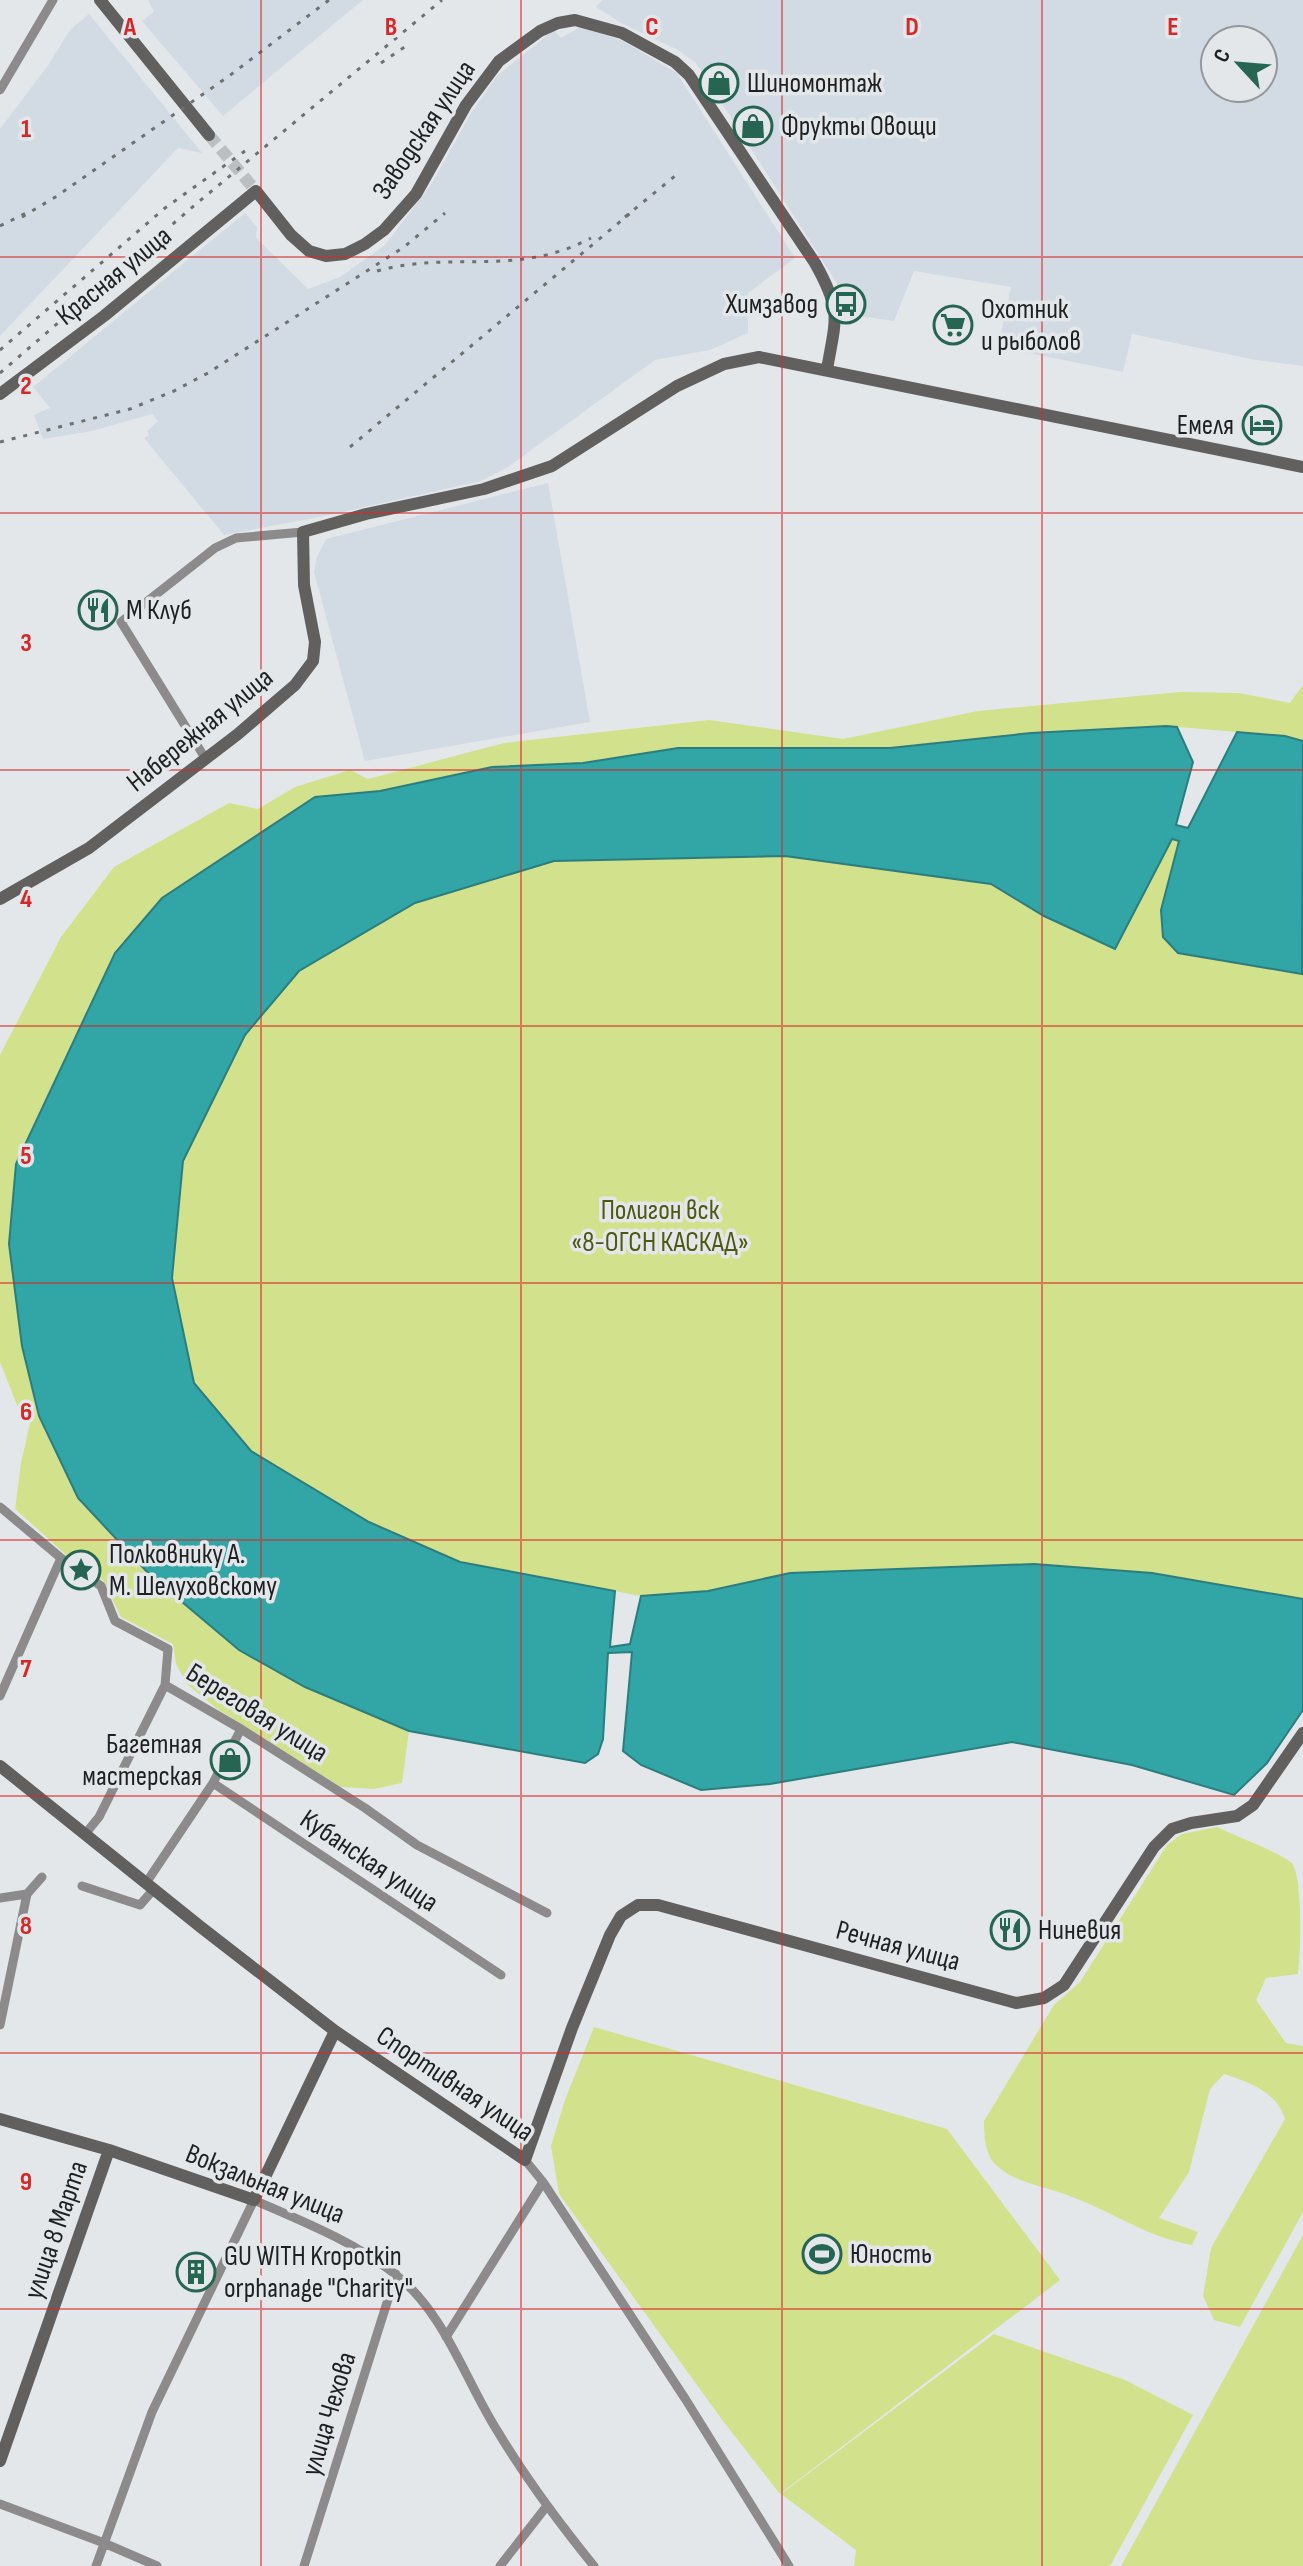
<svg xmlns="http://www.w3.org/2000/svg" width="1303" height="2566" font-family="'Sofia Sans Condensed',sans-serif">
  <rect width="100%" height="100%" fill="#e3e7ea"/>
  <path fill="#d2dbe3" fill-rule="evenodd" d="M148 0H363L223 116 142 21 154 12Z
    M602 0H1303V366L1256 360 1132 334 1123 372 998 347 1011 287 914 271 894 321 851 315 845 296 696 63 678 50 621 23 596 7ZM1215 40H1263V88H1215Z
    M89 14 202 153 178 148 0 336V129L49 64 70 30Z
    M580 27 623 41 677 73 795 258 748 293V333L710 350 655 360 508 467 481 481 329 515 224 535 144 438 149 435 147 431 158 421 152 414 92 431 43 439 34 415 50 408 33 387 245 213 257 227 256 238 308 289 340 277 385 245 432 183 471 113 497 76 554 30 561 38Z
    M548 483 590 722 365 761 314 572 317 557 326 539Z"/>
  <path fill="#d2e18b" d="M1303 685V741L1285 736 1166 726 1031 733 890 748H678L583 763 492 767 380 791 315 797 16 1164 9 1244 22 1346 78 1498 150 1575 239 1650 305 1687 409 1731 402 1783 374 1789 341 1787 216 1708 187 1684 176 1664 173 1644 121 1617 103 1580 82 1569 15 1509 21 1463 30 1423 19 1410 0 1362V1055L61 937 114 867 229 803 258 809 295 787 350 770 368 779 504 743 709 720 843 739 978 711 1180 692 1239 693 1290 703Z
    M1172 839 1179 840 1161 910 1178 953 1303 972V1599L1152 1573 1034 1564 790 1573 708 1591 641 1596 460 1562 369 1522 251 1451 194 1383 172 1278 183 1160 245 1035 299 971 415 903 554 861 785 856 991 884 1044 916 1115 949Z
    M1217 1827C1235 1836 1279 1852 1292 1863 1303 1880 1301 1949 1298 1974L1266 1978 1256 2000 1286 2043 1303 2046V2212L1240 2327 1214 2320 1203 2296 1211 2248 1285 2119C1277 2092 1249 2082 1224 2074L1210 2089 1189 2172 1159 2218 1198 2232 1192 2245C1149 2238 1113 2212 1072 2197 1048 2187 1018 2184 998 2167 985 2156 984 2136 984 2121L1054 2005 1080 1982 1167 1845 1182 1834Z
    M594 2027 947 2129 1060 2280 780 2494 723 2421 559 2194 551 2146 565 2100Z
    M1303 2235V2566H1121Z
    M994 2334 1125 2380 1193 2415 1110 2566H854L856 2550 781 2494Z"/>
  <path fill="#32a5a6" stroke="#2c7d7e" stroke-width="2" d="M1166 726 1177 727 1193 762 1176 825 1188 828 1237 732 1285 736 1303 741 1302 974 1178 953 1163 937 1161 910 1179 841 1172 839 1115 949 1044 916 991 884 785 856 554 861 415 903 299 971 245 1035 183 1161 172 1278 194 1383 251 1451 369 1522 460 1562 615 1591 610 1647 630 1644 641 1596 708 1591 790 1573 1034 1564 1152 1573 1303 1599V1710L1267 1763 1234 1795 1132 1765 1012 1742 770 1784 701 1790 641 1765 623 1751 632 1652 608 1653 603 1739 598 1754 585 1763 409 1731 305 1687 239 1650 150 1575 78 1498 39 1416 22 1346 9 1244 16 1164 115 953 162 898 315 797 380 791 492 767 583 763 678 748H890L1031 733Z"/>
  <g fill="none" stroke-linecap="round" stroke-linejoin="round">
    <path stroke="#bcbfc2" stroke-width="12" stroke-dasharray="12 6" stroke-linecap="butt" d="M209 135 256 191"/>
    <path stroke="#8c8a8a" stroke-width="9" d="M0 90 53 0
      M205 758 121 622 215 548 236 538 303 532
      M0 1507 61 1558 101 1586 115 1621 168 1649 165 1685 241 1729 365 1808 417 1845 547 1913
      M0 1696 61 1558
      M213 1783 501 1975
      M86 1833 99 1817 165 1685
      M146 1883 213 1783 241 1729
      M82 1886 140 1905 154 1889
      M0 1898 27 1894 42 1877
      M0 2025 27 1894
      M525 2160 543 2182 686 2400 789 2566
      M446 2337 543 2182
      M0 2504 104 2543 157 2566
      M96 2566 152 2412 254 2200C302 2221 353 2241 395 2274 445 2313 465 2380 498 2432 527 2480 559 2523 594 2566
      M304 2566 396 2274
      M500 2566 546 2507"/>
    <path stroke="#625f5f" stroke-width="12" d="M100 0 209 135
      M0 394 104 316 256 191 291 235 309 251 326 256 345 254 365 244 384 230 416 194 466 105 499 61 540 31 558 23 575 20 622 33 675 62 689 75 815 263C842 311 836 318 827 369
      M0 899 89 848 238 734 295 685 313 661 315 642 304 585 303 532 366 514 484 489 552 466 677 386 724 364 759 357 1303 467
      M0 1766 202 1928 335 2031 525 2160 572 2028 610 1935 621 1916 638 1905H658L1016 2003 1044 1998 1064 1985 1154 1847 1172 1829 1191 1823 1237 1816 1253 1805 1303 1733
      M0 2119 109 2150 254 2200 335 2031
      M0 2461 109 2150"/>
    <path stroke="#6e7072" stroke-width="3" stroke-dasharray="4 8" stroke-linecap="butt" d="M381 63 406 46
      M22 217 57 196 229 76 329 0
      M625 217 675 176
      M0 226 28 212
      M377 271C451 250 516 278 591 238
      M0 350 165 208 245 151
      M0 373 196 204 442 0
      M0 442 130 409 174 391 208 373 404 247 445 213
      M350 447 634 210"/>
  </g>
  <path fill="none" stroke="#d62828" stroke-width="2" stroke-opacity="0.55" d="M261 0V2566M521 0V2566M782 0V2566M1042 0V2566M0 257H1303M0 513H1303M0 770H1303M0 1026H1303M0 1283H1303M0 1540H1303M0 1796H1303M0 2053H1303M0 2309H1303"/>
  <defs>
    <symbol id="shop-ring" viewBox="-11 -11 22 22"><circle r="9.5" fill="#e3e7ea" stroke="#266552" stroke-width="1.5"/><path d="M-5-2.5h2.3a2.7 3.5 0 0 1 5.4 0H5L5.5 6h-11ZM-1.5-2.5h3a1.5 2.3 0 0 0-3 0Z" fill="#266552"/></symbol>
    <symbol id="bus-ring" viewBox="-11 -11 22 22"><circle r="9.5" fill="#e3e7ea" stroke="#266552" stroke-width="1.5"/><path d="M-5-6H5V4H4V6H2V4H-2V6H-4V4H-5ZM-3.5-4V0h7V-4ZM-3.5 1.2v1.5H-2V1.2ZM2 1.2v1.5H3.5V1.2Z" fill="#266552"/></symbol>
    <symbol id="supermarket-ring" viewBox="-11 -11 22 22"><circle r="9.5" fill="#e3e7ea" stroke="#266552" stroke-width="1.5"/><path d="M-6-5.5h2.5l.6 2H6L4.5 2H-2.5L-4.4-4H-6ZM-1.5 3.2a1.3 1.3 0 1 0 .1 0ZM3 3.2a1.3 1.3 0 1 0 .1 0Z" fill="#266552"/></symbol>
    <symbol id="hotel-ring" viewBox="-11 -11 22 22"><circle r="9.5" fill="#e3e7ea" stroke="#266552" stroke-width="1.5"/><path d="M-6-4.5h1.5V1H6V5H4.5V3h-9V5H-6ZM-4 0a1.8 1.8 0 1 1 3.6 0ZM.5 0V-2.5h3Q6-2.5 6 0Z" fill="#266552"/></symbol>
    <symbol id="restaurant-ring" viewBox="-11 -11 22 22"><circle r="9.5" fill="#e3e7ea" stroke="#266552" stroke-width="1.5"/><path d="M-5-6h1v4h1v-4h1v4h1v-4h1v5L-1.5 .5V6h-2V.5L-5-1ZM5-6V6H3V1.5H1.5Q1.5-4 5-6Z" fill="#266552"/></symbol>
    <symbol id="sight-ring" viewBox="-11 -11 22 22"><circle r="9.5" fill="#e3e7ea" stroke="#266552" stroke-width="1.5"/><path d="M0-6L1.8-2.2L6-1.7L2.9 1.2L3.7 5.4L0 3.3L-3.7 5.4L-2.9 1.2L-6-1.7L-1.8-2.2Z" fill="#266552"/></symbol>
    <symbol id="stadium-ring" viewBox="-11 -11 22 22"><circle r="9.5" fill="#e3e7ea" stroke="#266552" stroke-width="1.5"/><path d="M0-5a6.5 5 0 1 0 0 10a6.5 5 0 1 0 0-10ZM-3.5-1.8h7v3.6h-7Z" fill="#266552"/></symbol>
    <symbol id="building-ring" viewBox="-11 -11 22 22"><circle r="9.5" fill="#e3e7ea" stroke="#266552" stroke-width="1.5"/><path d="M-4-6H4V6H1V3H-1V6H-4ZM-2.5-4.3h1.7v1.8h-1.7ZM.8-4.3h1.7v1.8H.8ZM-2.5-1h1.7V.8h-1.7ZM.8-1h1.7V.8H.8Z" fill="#266552"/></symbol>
  </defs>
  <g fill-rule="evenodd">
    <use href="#shop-ring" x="697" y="61" width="44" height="44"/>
    <use href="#shop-ring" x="731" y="104" width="44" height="44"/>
    <use href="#bus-ring" x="824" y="282" width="44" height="44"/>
    <use href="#supermarket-ring" x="931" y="303" width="44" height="44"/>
    <use href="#hotel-ring" x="1240" y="403" width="44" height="44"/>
    <use href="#restaurant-ring" x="76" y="588" width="44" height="44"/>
    <use href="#sight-ring" x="59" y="1548" width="44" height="44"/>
    <use href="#shop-ring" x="208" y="1738" width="44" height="44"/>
    <use href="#restaurant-ring" x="988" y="1908" width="44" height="44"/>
    <use href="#stadium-ring" x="800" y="2232" width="44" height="44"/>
    <use href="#building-ring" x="174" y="2250" width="44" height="44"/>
  </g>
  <g text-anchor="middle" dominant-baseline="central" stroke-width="7" stroke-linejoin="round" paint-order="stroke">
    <g font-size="28" fill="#1f2021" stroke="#e3e7ea" text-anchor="start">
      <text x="747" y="83">Шиномонтаж</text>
      <text x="781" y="126">Фрукты Овощи</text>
      <text x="818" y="304" text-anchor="end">Химзавод</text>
      <text x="981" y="309">Охотник<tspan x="981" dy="32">и рыболов</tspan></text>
      <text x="1234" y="425" text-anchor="end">Емеля</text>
      <text x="126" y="610">М Клуб</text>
      <text x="109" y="1554">Полковнику А.<tspan x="109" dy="32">М. Шелуховскому</tspan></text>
      <text x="202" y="1744" text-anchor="end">Багетная<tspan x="202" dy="32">мастерская</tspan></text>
      <text x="1038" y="1930">Ниневия</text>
      <text x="850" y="2254">Юность</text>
      <text x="224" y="2256">GU WITH Kropotkin<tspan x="224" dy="32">orphanage "Charity"</tspan></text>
    </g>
    <g font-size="28" fill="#1f2021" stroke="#e3e7ea">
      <text transform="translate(424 130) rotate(-56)">Заводская улица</text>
      <text transform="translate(114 276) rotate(-39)">Красная улица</text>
      <text transform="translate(200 730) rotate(-39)">Набережная улица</text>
      <text transform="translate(257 1713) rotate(32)">Береговая улица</text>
      <text transform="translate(369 1861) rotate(34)">Кубанская улица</text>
      <text transform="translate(898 1946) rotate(15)">Речная улица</text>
      <text transform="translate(455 2084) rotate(34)">Спортивная улица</text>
      <text transform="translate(265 2184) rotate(22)">Вокзальная улица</text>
      <text transform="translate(56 2230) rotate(-71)">улица 8 Марта</text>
      <text transform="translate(329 2414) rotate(-73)">улица Чехова</text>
    </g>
    <g font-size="28" fill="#4f5810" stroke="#e3e7ea">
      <text x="660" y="1210">Полигон вск<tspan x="660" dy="32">«8-ОГСН КАСКАД»</tspan></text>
    </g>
  </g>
  <g font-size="26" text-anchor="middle" font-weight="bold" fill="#d62828" stroke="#e3e7ea" stroke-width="7" stroke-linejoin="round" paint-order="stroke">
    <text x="130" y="35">A</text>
    <text x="391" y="35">B</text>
    <text x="652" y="35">C</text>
    <text x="912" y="35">D</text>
    <text x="1173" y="35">E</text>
    <text x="26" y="137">1</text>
    <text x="26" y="394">2</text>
    <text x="26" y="651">3</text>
    <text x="26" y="907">4</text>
    <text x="26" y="1164">5</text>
    <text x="26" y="1420">6</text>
    <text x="26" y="1677">7</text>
    <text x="26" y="1934">8</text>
    <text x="26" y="2190">9</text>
  </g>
  <g transform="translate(1239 64) rotate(296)"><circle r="38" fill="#e3e7ea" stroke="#95979a" stroke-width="2"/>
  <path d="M0-6L14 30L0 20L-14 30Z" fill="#266552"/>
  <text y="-12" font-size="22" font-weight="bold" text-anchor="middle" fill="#1f2021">С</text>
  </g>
</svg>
